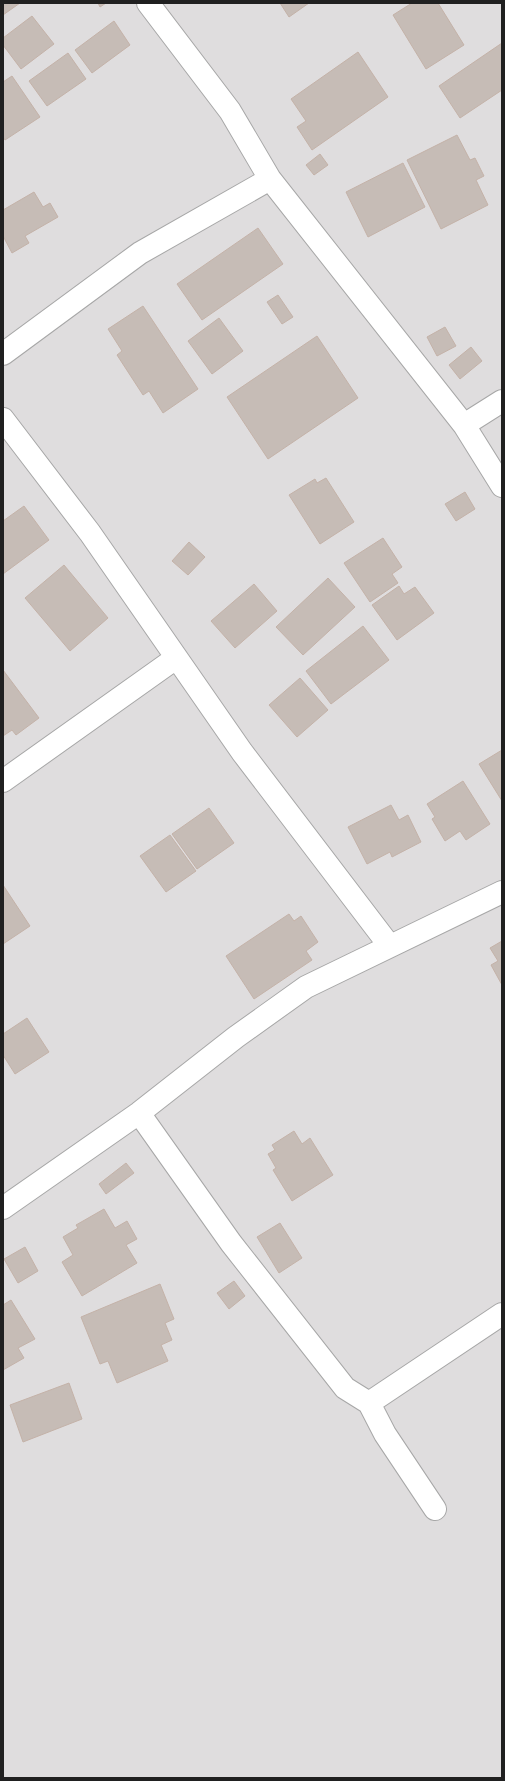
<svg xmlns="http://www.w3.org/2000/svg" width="505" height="1781" font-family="'Public Sans',sans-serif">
  <rect width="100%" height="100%" fill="#f1ede7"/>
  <path fill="#dfddde" d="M3 3H502V1778H3Z"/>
  <path fill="#c6bcb6" stroke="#c4b2a8" d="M3 3H20L3 15Z
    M98 3H106L100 7Z
    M280 3H309L289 17Z
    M412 3H438L464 45 426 69 393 15Z
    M32 16 54 44 21 69 3 45V38Z
    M114 21 130 45 92 73 75 50Z
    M502 43V90L460 118 439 86Z
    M358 52 388 97 312 150 297 127 306 121 291 99Z
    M68 53 86 79 47 106 29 81Z
    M12 76 40 117 5 140 3 137V82Z
    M457 135 470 160 475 158 484 176 476 180 488 205 441 229 407 160Z
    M320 154 328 165 314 175 306 165Z
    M403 163 425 207 368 237 346 192Z
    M34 192 43 207 50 203 58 217 25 236 29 243 12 253 3 236V210Z
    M258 228 283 264 202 320 177 284Z
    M278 295 293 317 282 324 267 302Z
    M143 306 198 389 163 413 149 391 143 395 117 355 122 351 108 329Z
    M219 318 243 351 212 374 188 341Z
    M445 327 456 346 437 356 427 337Z
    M317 336 358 398 268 459 227 397Z
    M471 347 482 361 460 379 449 365Z
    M326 478 354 522 320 544 289 495 315 479 317 483Z
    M465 492 475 509 456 521 445 504Z
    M24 506 49 540 3 574V521Z
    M383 538 402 567 392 574 398 583 370 602 344 563Z
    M189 542 205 557 188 575 172 561Z
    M64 565 108 618 70 651 25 598Z
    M328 578 355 607 303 655 276 627Z
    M254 584 277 611 235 648 211 621Z
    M399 586 404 594 415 587 434 613 397 640 372 605Z
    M363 626 389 660 331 704 306 671Z
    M3 670 39 718 16 735 12 730 3 736Z
    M300 678 328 710 297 737 269 705Z
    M502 750V801L479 764Z
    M463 781 490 824 466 840 460 831 445 841 432 819 435 817 427 804Z
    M391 805 399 820 408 815 421 842 392 857 390 852 367 864 348 827Z
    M209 808 234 843 197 869 172 834Z
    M170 835 196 871 166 892 140 856Z
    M3 885 30 926 3 944Z
    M289 914 294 921 301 916 318 942 306 951 312 960 254 999 226 956Z
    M502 941V985L491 965 498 961 490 948Z
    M27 1018 49 1052 15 1074 3 1055V1034Z
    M294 1131 302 1144 310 1138 333 1175 292 1201 273 1170 276 1168 268 1154 275 1150 272 1145Z
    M126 1163 134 1173 106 1194 99 1184Z
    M104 1209 115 1228 127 1221 137 1239 126 1245 137 1263 82 1296 62 1262 73 1255 63 1237 78 1228 76 1225Z
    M280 1223 302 1258 279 1273 257 1237Z
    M25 1247 38 1271 18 1283 4 1259Z
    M234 1281 245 1296 229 1309 217 1293Z
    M160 1284 174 1319 165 1323 172 1340 161 1345 168 1361 117 1383 108 1361 100 1364 81 1317Z
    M11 1300 35 1339 18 1348 24 1358 3 1370V1305Z
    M69 1383 82 1419 23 1442 10 1405Z"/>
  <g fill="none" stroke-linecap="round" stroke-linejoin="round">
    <defs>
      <path id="street" d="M148 3 230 111 270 179 464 425 502 486
        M3 354 140 253 270 179
        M3 419 90 533 242 752 389 945
        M464 425 502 401
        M3 781 176 658
        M139 1113 231 1243 345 1388 369 1403 385 1434 435 1509
        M3 1208 139 1113 236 1037 306 987 502 892
        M369 1403 502 1314"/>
    </defs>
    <use href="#street" stroke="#a7a7a7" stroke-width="24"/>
    <use href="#street" stroke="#fff" stroke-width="22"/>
  </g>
  <rect width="505" height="1781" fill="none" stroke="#202020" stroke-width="8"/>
</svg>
